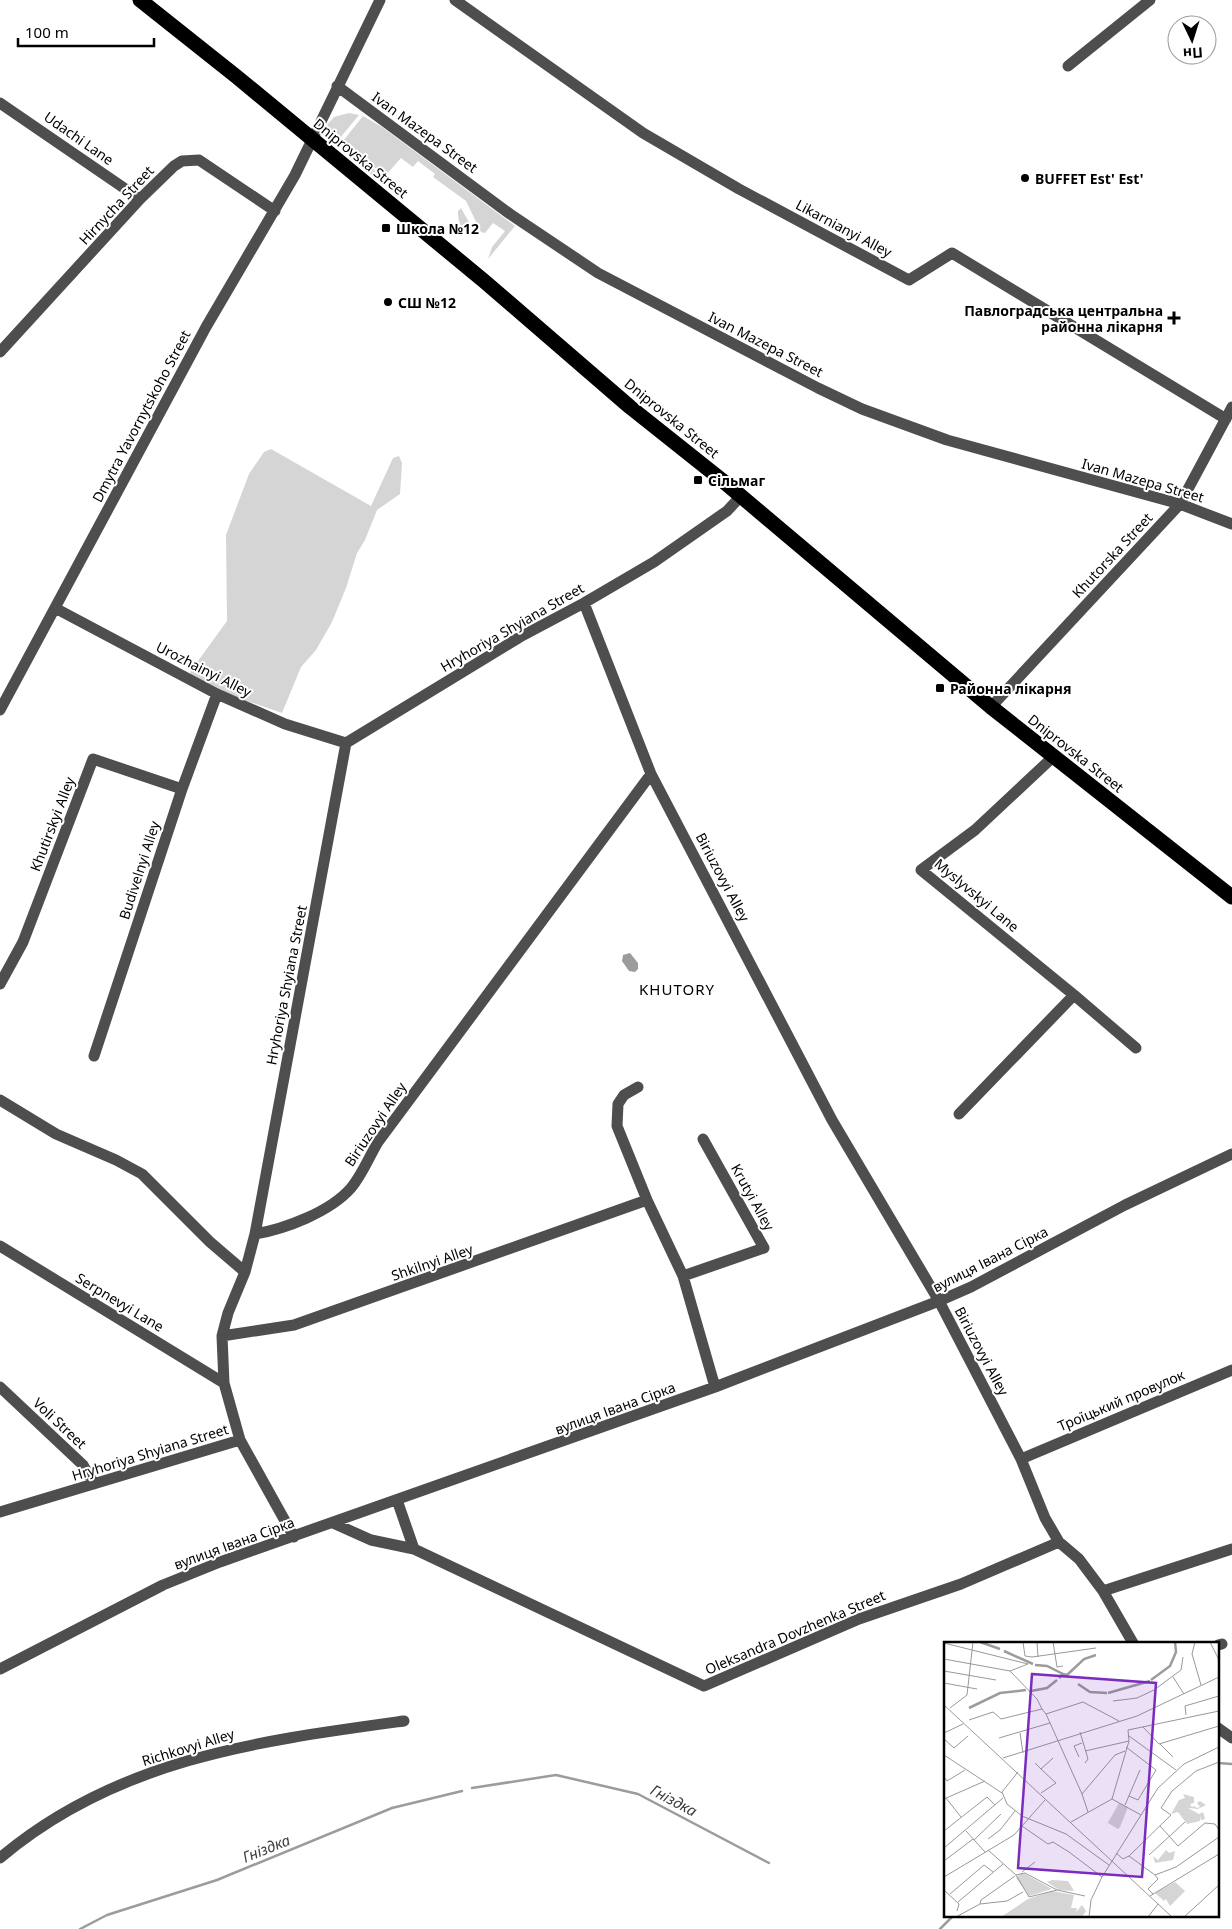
<svg xmlns="http://www.w3.org/2000/svg" width="1232" height="1929" font-family="'Noto Sans',sans-serif">
  <rect width="100%" height="100%" fill="#fff"/>
  <path fill="#d5d5d5" d="M349 113 359 115 340 138 326 126 334 117Z
    M363 116 382 127 515 226 488 259 492 247 505 231 493 223 485 233 481 232 466 201 433 177 435 174 418 161 413 167 401 158 385 176 343 141Z
    M342 142 386 180 373 176 339 146Z
    M461 208 470 224 468 230C459 228 458 219 458 211Z
    M271 449 371 506 393 458 399 456 402 463 400 494 377 510 365 540 357 553 346 588 332 622 316 650 301 667 282 713 221 692 191 675 190 672 227 621 226 535 249 474 264 452Z"/>
  <path fill="#9c9c9c" d="M630 953 638 963V969L635 972 629 971 622 961 623 955Z"/>
  <g fill="none" stroke-linecap="round" stroke-linejoin="round">
    <path stroke="#9c9c9c" stroke-width="2.5" d="M1218 1763 1232 1764
      M472 1788 556 1775 638 1794 769 1863
      M80 1929 107 1915 217 1880 392 1808 462 1791
      M940 1929 954 1915"/>
    <path stroke="#4e4e4e" stroke-width="11" d="M455 0 643 133 739 189 909 280 952 253 1226 419
      M1068 66 1150 0
      M337 86 510 214 598 273 818 388 862 409 947 440 1180 504 1232 524
      M0 103 140 199
      M0 352 140 199 174 166 182 161 199 160 275 211
      M584 603 651 774
      M55 608 217 694 285 724 346 743
      M991 707 1180 504 1232 407
      M0 710 206 327 295 175 380 0
      M1053 757 975 830 921 870 1074 995
      M0 984 23 942 93 759 182 789
      M94 1056 182 789 217 694
      M638 1087 624 1095 618 1104 617 1126 647 1200 683 1276 715 1387
      M0 1100 56 1134 116 1160 142 1174 210 1242 245 1272
      M959 1114 1074 995 1136 1048
      M255 1234C285 1229 330 1212 351 1188 362 1175 369 1157 378 1142L651 774 832 1120 939 1301 1021 1459 1045 1518 1059 1542
      M0 1246 224 1383
      M683 1276 764 1248 703 1139
      M222 1336 294 1325 647 1200
      M0 1387 83 1465 94 1484
      M240 1440 294 1537
      M1021 1459 1232 1370
      M397 1500 414 1549
      M0 1512 240 1440 224 1383 222 1336 228 1313 245 1272 255 1234 346 743 520 637 584 603 654 562 727 511 741 496
      M333 1523 371 1540 414 1549 704 1686 859 1619 961 1584 1059 1542 1079 1559 1103 1591 1232 1549
      M1103 1591 1133 1643
      M1218 1645 1222 1644
      M0 1669 163 1585 220 1562 715 1387 939 1301 971 1287 1125 1205 1232 1154
      M1218 1728 1232 1738
      M0 1858C117 1759 258 1741 404 1721"/>
    <path stroke="#000" stroke-width="15" d="M140 0 237 77 484 281 630 407 723 481 991 707 1232 897"/>
  </g>
  <g fill="#000" stroke="#fff" stroke-width="2">
    <circle cx="1025" cy="178" r="5"/>
    <rect x="381" y="223" width="10" height="10" rx="2.5"/>
    <circle cx="388" cy="302" r="5"/>
    <path d="M1171.5 310.5h5v5h5v5h-5v5h-5v-5h-5v-5h5z"/>
    <rect x="693" y="475" width="10" height="10" rx="2.5"/>
    <rect x="935" y="683" width="10" height="10" rx="2.5"/>
  </g>
  <g text-anchor="middle" dominant-baseline="central" stroke-width="4" stroke-linejoin="round" paint-order="stroke">
    <g font-size="14" fill="#000" stroke="#fff">
      <text transform="translate(425 132) rotate(36)">Ivan Mazepa Street</text>
      <text transform="translate(79 138) rotate(35)">Udachi Lane</text>
      <text transform="translate(361 158) rotate(39)">Dniprovska Street</text>
      <text transform="translate(116 205) rotate(-47)">Hirnycha Street</text>
      <text transform="translate(844 228) rotate(28)">Likarnianyi Alley</text>
      <text transform="translate(766 344) rotate(27)">Ivan Mazepa Street</text>
      <text transform="translate(141 416) rotate(-62)">Dmytra Yavornytskoho Street</text>
      <text transform="translate(672 418) rotate(39)">Dniprovska Street</text>
      <text transform="translate(1143 480) rotate(16)">Ivan Mazepa Street</text>
      <text transform="translate(1112 555) rotate(-47)">Khutorska Street</text>
      <text transform="translate(512 627) rotate(-30)">Hryhoriya Shyiana Street</text>
      <text transform="translate(204 669) rotate(27)">Urozhainyi Alley</text>
      <text transform="translate(1076 753) rotate(38)">Dniprovska Street</text>
      <text transform="translate(52 824) rotate(-69)">Khutirskyi Alley</text>
      <text transform="translate(139 870) rotate(-72)">Budivelnyi Alley</text>
      <text transform="translate(723 877) rotate(62)">Biriuzovyi Alley</text>
      <text transform="translate(977 895) rotate(40)">Myslyvskyi Lane</text>
      <text transform="translate(286 985) rotate(-79)">Hryhoriya Shyiana Street</text>
      <text transform="translate(375 1124) rotate(-56)">Biriuzovyi Alley</text>
      <text transform="translate(753 1197) rotate(61)">Krutyi Alley</text>
      <text transform="translate(990 1259) rotate(-27)">вулиця Івана Сірка</text>
      <text transform="translate(432 1262) rotate(-19)">Shkilnyi Alley</text>
      <text transform="translate(120 1302) rotate(31)">Serpnevyi Lane</text>
      <text transform="translate(982 1351) rotate(62)">Biriuzovyi Alley</text>
      <text transform="translate(1121 1400) rotate(-23)">Троїцький провулок</text>
      <text transform="translate(615 1408) rotate(-20)">вулиця Івана Сірка</text>
      <text transform="translate(60 1423) rotate(43)">Voli Street</text>
      <text transform="translate(150 1452) rotate(-17)">Hryhoriya Shyiana Street</text>
      <text transform="translate(234 1543) rotate(-20)">вулиця Івана Сірка</text>
      <text transform="translate(795 1632) rotate(-23)">Oleksandra Dovzhenka Street</text>
      <text transform="translate(188 1747) rotate(-17)">Richkovyi Alley</text>
    </g>
    <g font-size="14" font-weight="bold" fill="#000" stroke="#fff" text-anchor="start">
      <text x="1035" y="178">BUFFET Est' Est'</text>
      <text x="396" y="228">Школа №12</text>
      <text x="398" y="302">СШ №12</text>
      <text x="1163" y="310" text-anchor="end">Павлоградська центральна<tspan x="1163" dy="16">районна лікарня</tspan></text>
      <text x="708" y="480">Сільмаг</text>
      <text x="950" y="688">Районна лікарня</text>
    </g>
    <g font-size="15" letter-spacing="1" fill="#000" stroke="#fff">
      <text x="677" y="989">KHUTORY</text>
    </g>
    <g font-size="15" font-style="italic" fill="#3d3d3d" stroke="#fff">
      <text transform="translate(674 1800) rotate(28)">Гніздка</text>
      <text transform="translate(266 1848) rotate(-22)">Гніздка</text>
    </g>
  </g>
  <g transform="translate(944 1642)">
    <rect width="275" height="275" fill="#fff"/>
    <path d="M239 152 250 155V161L246 162 248 165 250 164 253 166 256 165 253 161 256 159 262 163 254 167 244 166 255 172 259 170 261 177 257 178V174L256 179 243 182 234 170 227 172 235 158 241 156ZM175 161 184 165 176 185 174 187 164 181 161 186ZM222 208 225 211 231 209 229 218 211 221 209 214 214 218ZM77 231 81 232 108 247 85 254 72 236ZM108 238 124 239 130 249 115 248 103 240ZM231 240 241 249 226 264 222 257 220 259 211 251ZM108 249 130 253 127 266H133L132 270 138 263 142 269 138 275H57L84 257Z" fill="#d5d5d5"/>
    <path fill="none" stroke="#9c9c9c" stroke-width="2.5" d="M36 0 56 7M60 9 89 22M91 23 103 24 119 32 115 36M119 32 123 33 140 17 152 13M207 38 226 24 232 10 231 0M134 42 146 50 163 51M87 49 103 46 113 38M164 51 206 39M25 66 56 51 82 48"/>
    <path fill="none" stroke="#999" stroke-width="1" d="M79 0 81 14 88 15 152 6M93 0 94 15M109 0 113 25 119 24M251 0 248 12 257 43M266 0 275 18M0 1 84 22M0 17 66 29 84 22M0 29 52 38M66 29 93 57 98 67M229 35 240 52M0 41 33 47M169 59 193 56 210 48 237 28 239 15M0 63 228 275M6 66 23 53 29 0M102 72 138 152 171 113 181 109M242 73 241 64 275 54M25 78 49 70 57 77 98 67 102 72 139 60 175 79M199 85 215 102 275 84M136 90 144 117 141 121M0 91 19 82M76 91 79 111M185 94 232 128M55 96 106 81M0 97 10 106 24 94M216 102 229 115M182 105 212 128 194 158 185 154M141 109 185 99M0 113 58 151M135 115 130 104 138 101M59 116 193 74 275 35M91 121 97 127 109 116M97 127 112 141 97 151M74 130 58 150 63 162 78 174 122 192 165 223M0 135 3 139 21 128M138 152 144 170M2 156 17 175M0 157 41 139M168 157 197 173M181 163 196 128M127 180 168 157 185 99 184 88 275 69M78 184 104 202 109 200 125 210 158 235M216 184 234 204 261 181 271 182 275 188M0 189 43 155 51 163M22 189 41 210M44 197 56 188 71 169M30 198 57 172M0 206 59 156M44 208 72 233 85 255 113 248M172 211 179 217 185 214 227 173 217 166 228 149 252 129 275 120M205 213 241 180M185 214 211 233 232 225 275 195M0 219 29 197M78 230 91 220M72 233 81 231 113 248 141 254M0 235 70 193 101 158M0 248 15 262 13 269M6 252 40 223 49 230M209 252 204 247 214 237 211 233M206 254 275 212M14 260 59 222M36 262 63 259 79 250M12 275 36 262 37 258 71 234M145 275 147 258 158 235 214 146 240 122 275 105M204 275 214 262M240 275 275 243"/>
    <path fill="#7b2cbf" fill-opacity="0.15" stroke="#7b2cbf" stroke-width="2.5" d="M88 32 212 41 198 235 74 226Z"/>
    <rect width="275" height="275" fill="none" stroke="#000" stroke-width="2.5"/>
  </g>
  <g transform="translate(1192 40) rotate(176)"><circle r="24" fill="#ffffff" stroke="#999999"/>
  <path d="M0-4L9 19L0 12L-9 19Z" fill="#000000"/>
  <text y="-8" font-size="14" font-weight="bold" text-anchor="middle" fill="#000000">Пн</text>
  </g>
  <path d="M18 38v8h136v-8" fill="none" stroke="#000000" stroke-width="2.5"/>
  <text x="25" y="38" font-size="15" fill="#000000" stroke="#ffffff" stroke-width="4" paint-order="stroke">100 m</text>
</svg>
